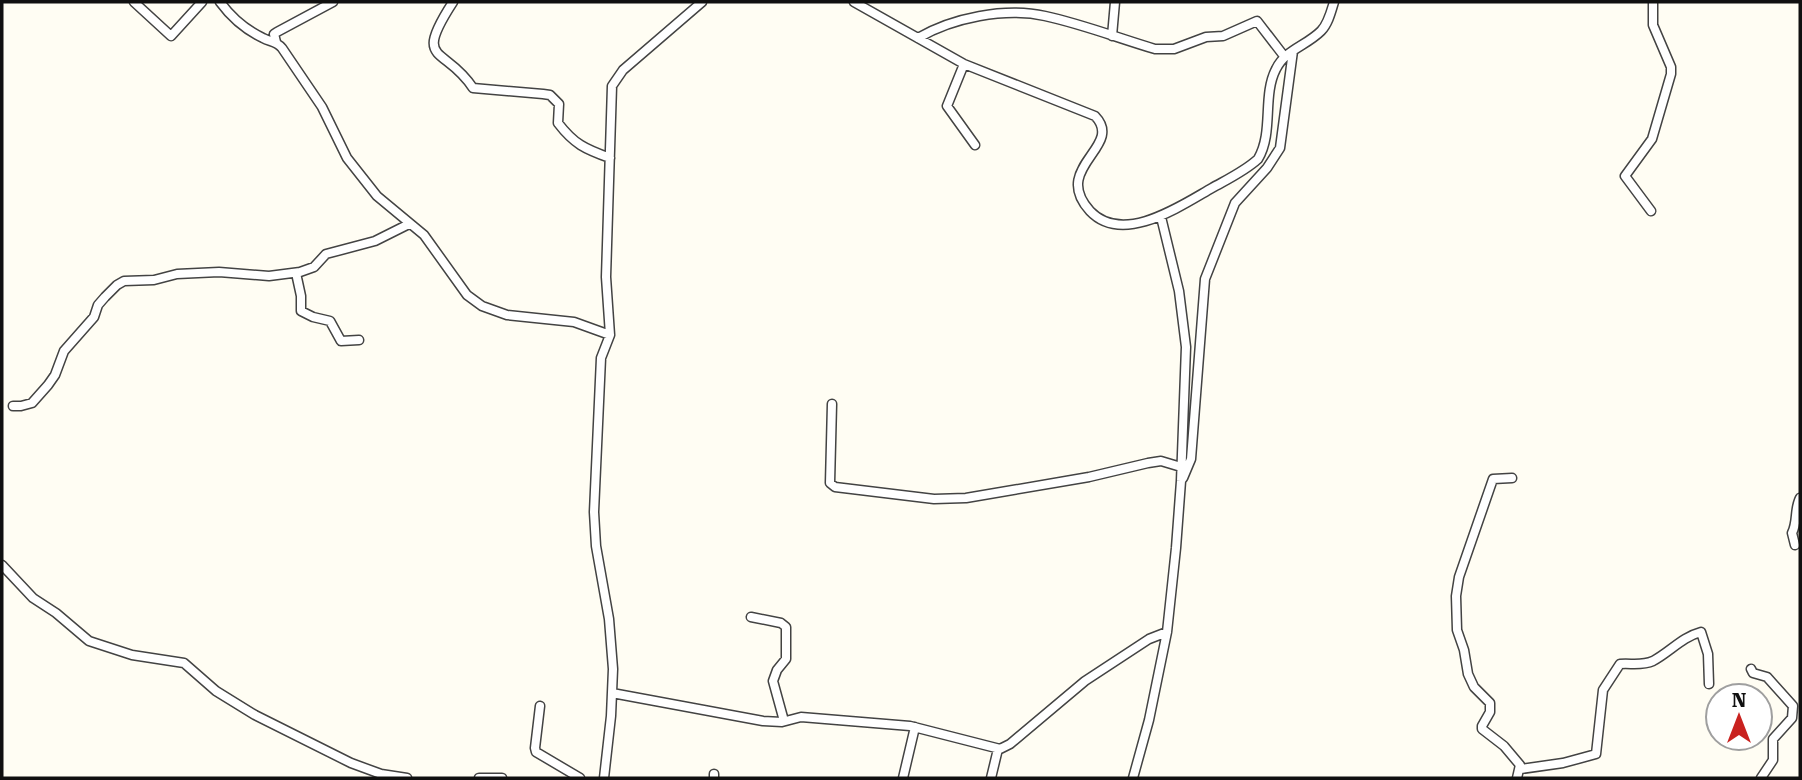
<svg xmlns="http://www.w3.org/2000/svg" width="1802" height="780" font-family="'Roboto Serif',serif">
  <rect width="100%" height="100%" fill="#fffdf3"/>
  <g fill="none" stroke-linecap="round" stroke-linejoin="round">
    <defs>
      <path id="minor" d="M134 2 171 36 202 2
        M220 2C231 17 246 30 263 38 270 42 276 41 282 48L322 107 347 158 377 196 424 235 467 295 482 306 507 315 574 322 610 335
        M453 2C412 65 445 45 473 88L543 94 550 95 559 104 558 123C574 144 585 149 610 158
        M854 2 964 64 1095 116C1125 147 1050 167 1090 211 1123 246 1182 205 1212 188 1228 179 1245 171 1258 159 1274 132 1262 96 1276 69 1285 50 1306 46 1321 31 1328 24 1331 12 1334 2
        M1112 36 1115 2
        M918 38C952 18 1005 7 1045 16 1082 24 1118 38 1155 49H1174L1206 37 1223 36 1257 21 1284 56
        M276 42 274 34 277 32 333 2
        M964 64 947 106 975 145
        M1651 211 1625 176 1652 139 1671 74V67L1653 25V2
        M296 273 301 296V311L313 317 330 321 341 341 359 340
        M832 404 830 483 835 487 934 499 966 498 1089 477 1148 463 1161 461 1181 467
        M13 406H21L32 403 48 385 55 375 64 351 94 317 98 305 105 297 117 285 124 281 154 280 177 274 219 272 269 276 300 272 314 267 326 254 375 241 409 224
        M1183 478 1191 459 1205 279 1235 203 1267 168 1280 148 1293 51
        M1512 478 1493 479 1459 577 1456 596 1457 630 1464 650 1468 674 1474 687 1490 703V712L1482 726V729L1504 746 1520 765 1517 778
        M1795 545 1792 533C1798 521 1794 510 1800 498
        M2 565 33 598 56 613 89 641 132 655 184 663 216 691 255 715 351 763 381 774 407 778
        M751 617 781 623 786 627V659L777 670 773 681 784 721
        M1751 669 1753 673 1767 677 1793 706 1792 718 1773 739V760L1761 778
        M612 693 763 721 782 722 801 717 910 726 1000 749 1010 744 1085 681 1149 639 1167 632
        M540 706 535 748 536 752 580 778
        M1521 769 1563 763 1596 754 1603 690 1620 664C1631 663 1642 666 1653 661 1670 652 1682 637 1701 632L1708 654 1709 684
        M714 774V778
        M479 778H502
        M604 778 611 716 613 669 609 619 596 546 594 512 601 358 610 335 606 277 612 86 623 70 702 2
        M903 778 915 727
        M991 778 998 749
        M1133 778 1149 720 1167 632 1176 548 1181 481 1186 347 1179 291 1161 217"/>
    </defs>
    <use href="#minor" stroke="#434343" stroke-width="11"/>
    <use href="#minor" stroke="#fff" stroke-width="8"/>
  </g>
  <rect width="1802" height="780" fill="none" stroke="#101010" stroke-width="7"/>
  <g transform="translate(1739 717)"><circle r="33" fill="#ffffff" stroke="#9f9f9f" stroke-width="2"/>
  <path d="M0-5L12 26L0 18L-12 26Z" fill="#c9221f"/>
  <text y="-10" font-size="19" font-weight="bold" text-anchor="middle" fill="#101010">N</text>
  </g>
</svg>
